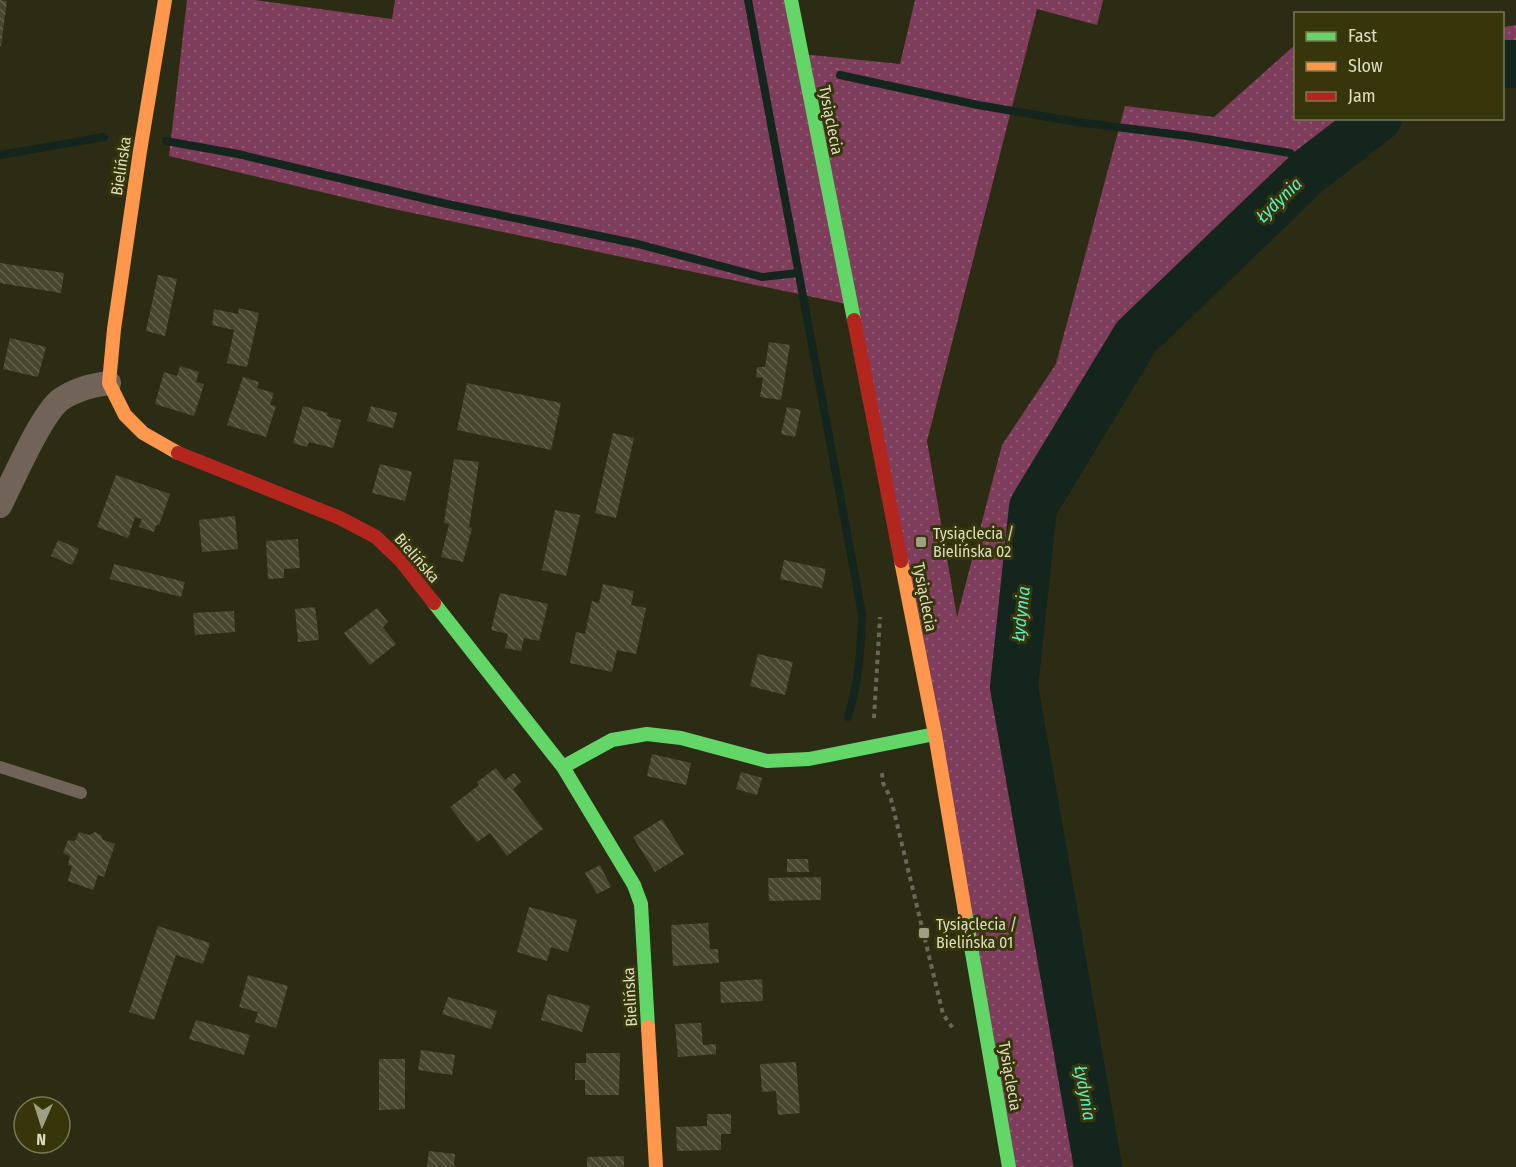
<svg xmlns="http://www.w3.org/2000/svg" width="1516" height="1167" font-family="'Fira Sans Condensed',sans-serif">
  <defs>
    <pattern id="grass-dots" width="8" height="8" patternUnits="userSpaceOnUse" patternTransform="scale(1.5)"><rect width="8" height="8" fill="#7e3d5b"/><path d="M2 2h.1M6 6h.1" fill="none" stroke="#905971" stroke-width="1.8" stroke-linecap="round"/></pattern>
    <pattern id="building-back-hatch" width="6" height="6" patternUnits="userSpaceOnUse" patternTransform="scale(1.5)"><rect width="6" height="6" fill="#49462f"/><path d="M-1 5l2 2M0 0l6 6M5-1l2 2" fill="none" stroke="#63604b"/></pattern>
  </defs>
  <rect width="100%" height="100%" fill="#2c2c14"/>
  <path fill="url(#grass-dots)" d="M187 0H255L392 19 395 0H791L802 54 900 64 915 0H1103L1097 25 1037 9 927 441 957 617 1002 445 1056 364 1125 106 1214 117 1295 45 1296 118 1378 119 1309 171 1136 337 1033 507 1014 687 1098 1167H1009L851 305 389 208 169 156Z
    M1516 25V64H1503V27Z"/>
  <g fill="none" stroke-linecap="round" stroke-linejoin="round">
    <path stroke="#13251c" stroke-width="8" d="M748 0 862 614C861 652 859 679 848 717
      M840 75 978 105 1077 122 1188 136 1290 153 1309 171
      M166 141 238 154 447 204 638 244 762 277 798 273
      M0 155 104 137"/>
    <path stroke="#13251c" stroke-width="48" d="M1502 64H1516
      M1098 1167 1014 687 1033 507 1136 337 1309 171 1378 118"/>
  </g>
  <path fill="url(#building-back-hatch)" d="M0 0 7 1 1 46H0Z
    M0 263 64 273 61 293 0 283Z
    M158 275 177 279 165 336 146 331Z
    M239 308 259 313 247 367 227 363 234 330 212 325 214 309 238 314Z
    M10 338 46 347 38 377 3 369Z
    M769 342 790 345 781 400 760 397 763 378 756 377 757 367H765Z
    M180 366 199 372 196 382 204 384 194 416 155 404 164 372 177 376Z
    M243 377 259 382 257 388 274 393 270 405 276 406 266 437 227 425Z
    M467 383 561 403 551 450 457 430Z
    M303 406 328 413 327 416 341 420 333 448 309 442 307 447 293 443Z
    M371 406 397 413 393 428 367 421Z
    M787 407 801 410 795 437 781 434Z
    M613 433 634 438 616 518 595 513Z
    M454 459 479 462 469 527 472 528 463 562 441 557 449 524 444 523Z
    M380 464 412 472 405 501 372 493Z
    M116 475 170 494 159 525H156L154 532 139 527 142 519 135 517 128 538 97 527Z
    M555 510 580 515 566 576 542 570Z
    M235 516 238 549 202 552 199 520Z
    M298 539 300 568 284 569V578L268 579 266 541Z
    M58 540 79 549 72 565 51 556Z
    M784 560 826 569 822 588 780 579Z
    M114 564 185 582 181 597 110 579Z
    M603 584 634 591 631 605 646 608 636 654 617 650 612 672 570 663 576 632 585 634 592 601 599 603Z
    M500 593 548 604 539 641 524 638 521 651 505 648 508 634 491 630Z
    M315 607 319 640 298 642 295 609Z
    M377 608 388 622 383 627 396 644 370 665 344 633Z
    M234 611 235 632 195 635 193 613Z
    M758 654 793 662 785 695 750 686Z
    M652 754 691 763 686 785 647 776Z
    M496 768 505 780 514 773 521 782 513 789 543 829 507 856 490 833 477 842 450 807 479 785 477 782Z
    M741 772 762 778 757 795 736 789Z
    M662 819 684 854 655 872 633 837Z
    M79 832 89 835 95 832 101 835 103 840 115 844 104 877 98 875 93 890 68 881 72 866 68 865 70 856 63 853 68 840 75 841Z
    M787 859H808L809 872H787Z
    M600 865 611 887 597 894 585 873Z
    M821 877V900L769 901 768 878Z
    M529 907 577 920 568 952 551 947 547 961 517 952Z
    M708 923 710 949H718L719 963 673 966 671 925Z
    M158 926 210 943 203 964 176 955 154 1020 129 1012Z
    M248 975 288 986 276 1028 255 1022 258 1012 239 1007Z
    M762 979 763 1001 721 1003 720 982Z
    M548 994 590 1006 582 1032 541 1020Z
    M448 997 497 1011 491 1029 442 1014Z
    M196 1020 250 1035 244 1055 189 1039Z
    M701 1023 703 1045 716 1044V1054L678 1057 675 1024Z
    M421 1050 455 1055 452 1075 418 1070Z
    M586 1053H620L619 1095H585V1080H575V1063H586Z
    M379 1059H405V1109L379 1110Z
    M796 1062 800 1113 778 1115 776 1091 762 1092 760 1064Z
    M707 1114H731V1134H721V1150L677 1151 676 1127 707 1126Z
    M429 1151 455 1154 454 1167H427Z
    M624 1156V1167H587V1157Z"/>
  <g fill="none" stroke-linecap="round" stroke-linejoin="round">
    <path stroke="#6c6658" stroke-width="4" stroke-dasharray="4.5 4.5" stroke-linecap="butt" d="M874 718 880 617
      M882 773 883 783 891 799 943 1014 954 1030"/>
    <path stroke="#6f6457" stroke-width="12" d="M0 767 81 793"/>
    <path stroke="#6f6457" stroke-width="24" d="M0 506C12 482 41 415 60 400 74 390 92 385 109 383"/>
    <path stroke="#63d668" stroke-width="14" d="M791 0 854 320
      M434 603 563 767 634 885 641 904 648 1027
      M563 767 612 740 647 734 681 738 767 761 809 759 935 734
      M965 912 1009 1167"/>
    <path stroke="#ff974d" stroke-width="14" d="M165 0 140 151 114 329 109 383 125 415 143 433 178 453
      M901 561 935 734 965 912
      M648 1027 656 1167"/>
    <path stroke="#b3261e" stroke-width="14" d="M854 320 901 561
      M178 453 340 518 376 537 401 561 434 603"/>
  </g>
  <g fill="#9ea084" stroke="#36360a" stroke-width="2">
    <rect x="915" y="536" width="12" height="12" rx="3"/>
    <rect x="918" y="927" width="12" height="12" rx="3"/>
  </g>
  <g text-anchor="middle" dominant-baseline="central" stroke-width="6" stroke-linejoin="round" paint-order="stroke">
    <g font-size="16" fill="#dcdec1" stroke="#36360a">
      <text transform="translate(831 120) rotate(79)">Tysiąclecia</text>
      <text transform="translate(121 166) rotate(-81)">Bielińska</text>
      <text transform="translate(417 558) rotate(49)">Bielińska</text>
      <text transform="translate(925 597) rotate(79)">Tysiąclecia</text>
      <text transform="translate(630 997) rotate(-93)">Bielińska</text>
      <text transform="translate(1010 1076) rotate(80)">Tysiąclecia</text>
    </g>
    <g font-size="16" fill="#dcdec1" stroke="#36360a" text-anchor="start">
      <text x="933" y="533">Tysiąclecia /<tspan x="933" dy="18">Bielińska 02</tspan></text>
      <text x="936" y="924">Tysiąclecia /<tspan x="936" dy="18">Bielińska 01</tspan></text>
    </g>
    <g font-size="18" font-style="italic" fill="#5cecc2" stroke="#36360a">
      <text transform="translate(1279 200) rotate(-44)">Łydynia</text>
      <text transform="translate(1021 614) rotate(-84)">Łydynia</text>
      <text transform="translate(1085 1093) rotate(80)">Łydynia</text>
    </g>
  </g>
  <rect x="1294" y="12" width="210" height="108" fill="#36360a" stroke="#787953" stroke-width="1.5"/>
  <rect x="1306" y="32" width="30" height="9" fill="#63d668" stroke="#787953" stroke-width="1.5"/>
  <text x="1348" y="42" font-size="18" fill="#dcdec1">Fast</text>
  <rect x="1306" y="62" width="30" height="9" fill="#ff974d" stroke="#787953" stroke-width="1.5"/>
  <text x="1348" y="72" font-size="18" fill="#dcdec1">Slow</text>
  <rect x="1306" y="92" width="30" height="9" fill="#b3261e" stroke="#787953" stroke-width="1.5"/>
  <text x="1348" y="102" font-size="18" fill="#dcdec1">Jam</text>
  <g transform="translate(42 1125) rotate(183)"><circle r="28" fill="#36360a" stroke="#787953" stroke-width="1.5"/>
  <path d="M0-4.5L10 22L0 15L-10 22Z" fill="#9ea084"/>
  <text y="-9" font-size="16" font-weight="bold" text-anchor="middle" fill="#dcdec1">N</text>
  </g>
</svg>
